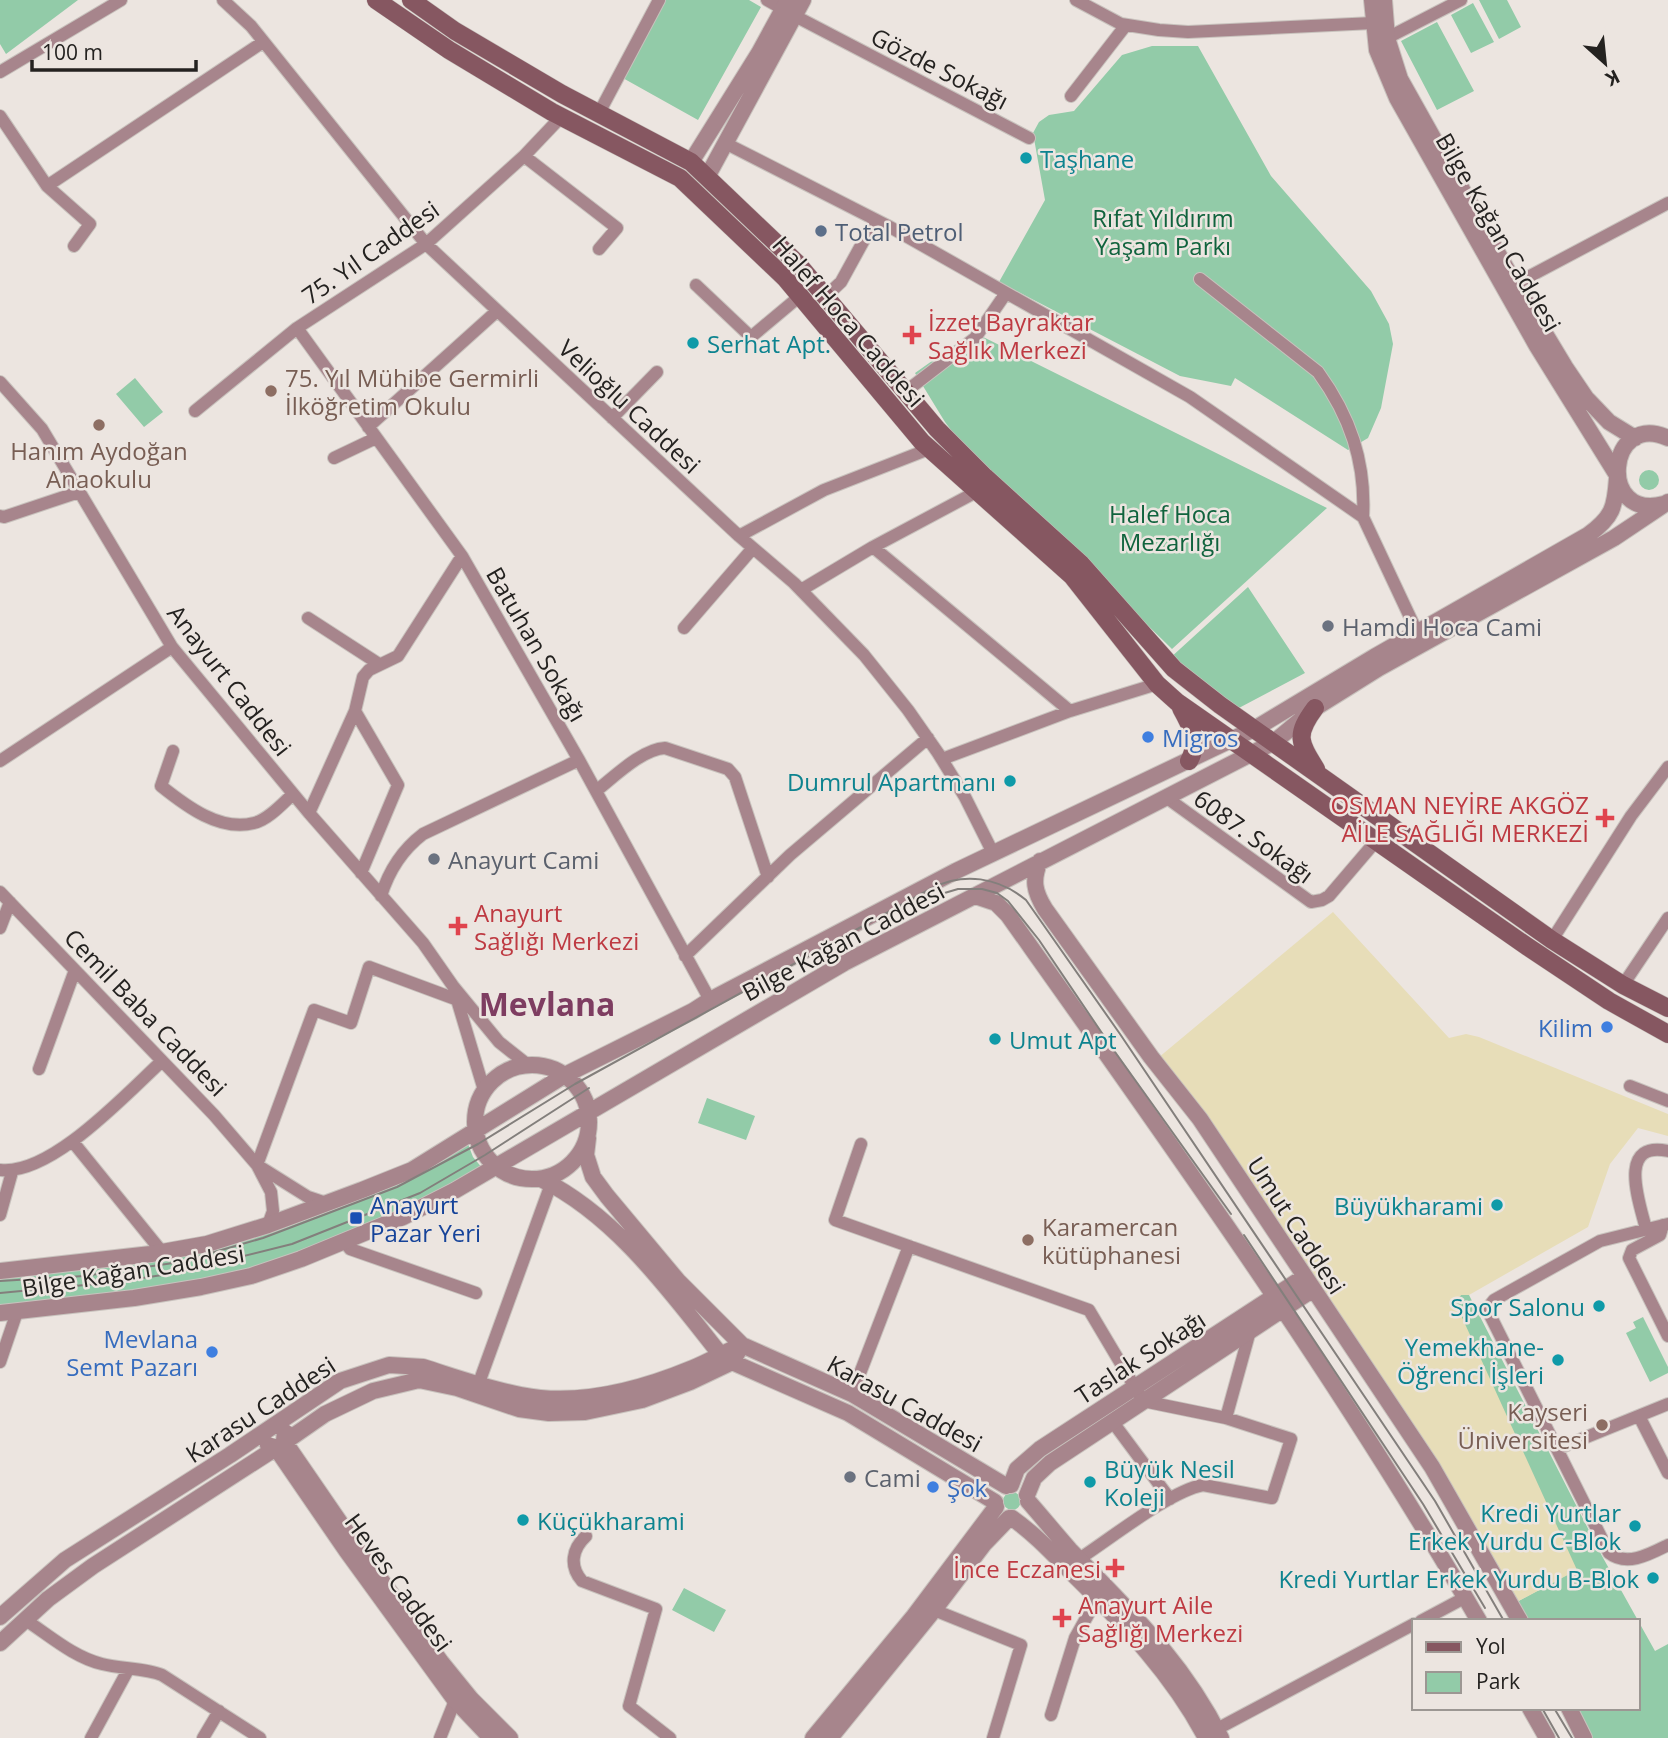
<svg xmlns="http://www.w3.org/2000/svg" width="1668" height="1738" font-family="'Open Sans',sans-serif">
  <rect width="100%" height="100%" fill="#ece5e0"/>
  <path fill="#92cba8" d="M0 0H78L6 54 0 44Z
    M664 0H749L761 7 698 120 621 77Z
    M1479 0H1507L1521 27 1499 39Z
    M1473 3 1494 42 1471 53 1451 15Z
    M1437 22 1474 91 1437 110 1401 41Z
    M1152 46H1198L1271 176 1371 291 1389 324 1393 344 1381 408 1368 438 1348 450 1235 378 1231 386 1180 376 999 282 1045 200 1033 133 1039 122 1049 115 1074 111 1122 55Z
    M973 332 1327 508 1172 649 960 442 945 422 915 373Z
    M135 378 163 412 144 427 116 394Z
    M1639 480a10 10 0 1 1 20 0a10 10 0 1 1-20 0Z
    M1248 587 1305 673 1237 709 1169 659Z
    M707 1098 755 1116 746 1140 698 1123Z
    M468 1144 473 1157 483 1169 392 1214 290 1257 215 1280 0 1309V1279L148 1262Z
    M1461 1295H1469L1602 1556 1655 1651 1668 1644V1738H1589L1572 1708H1638V1621H1522L1513 1604 1576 1570 1455 1306 1456 1299Z
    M1643 1317 1668 1367V1373L1650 1382 1626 1333 1636 1328 1633 1322Z
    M1003 1501a9 9 0 1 1 18 0a9 9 0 1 1-18 0Z
    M684 1588 726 1610 714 1632 672 1610Z"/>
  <path fill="#e7ddb8" d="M1333 912 1449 1038 1466 1034 1479 1037 1668 1114V1136L1638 1128 1610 1164 1588 1227 1469 1295H1461L1455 1302 1577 1570 1513 1604 1430 1461 1152 1063Z"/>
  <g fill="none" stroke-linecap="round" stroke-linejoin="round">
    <defs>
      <path id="minor" d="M223 0 251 26 426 244 739 536 794 583 864 655 908 710 938 753 965 797 993 853
        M767 0 783 9
        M1076 0 1121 24 1159 30 1188 32 1373 23
        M795 16 1029 138
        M1387 38 1461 0
        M0 72 121 0
        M1071 96 1126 25
        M599 113 659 0
        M0 116 47 186 90 224 74 246
        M725 143 890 227 1190 397 1363 517 1417 632
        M524 156 617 228 599 249
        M47 186 263 42
        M1200 279 1318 372C1350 416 1366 462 1363 517
        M1515 284 1668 203
        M696 285 751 337 800 296
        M825 297 841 282 875 220
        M297 328 462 556 579 760 710 1000
        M0 382 42 429 172 647 309 813 423 943 453 986 499 1042 528 1065
        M905 392 975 338 1006 293
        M195 411 297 328 426 244 524 156 561 117
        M612 418 657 372
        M368 427 497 311
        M334 458 376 438
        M0 516 4 517 79 492
        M739 536 824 490 929 449
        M873 547 1070 711
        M801 590 873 547 976 492
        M308 618 379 664
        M684 628 753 548
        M355 711 398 785 361 873
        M173 751 161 786C186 806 220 832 254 823 268 820 283 803 293 794
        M942 759 1070 711 1157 684
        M0 761 172 647
        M596 791C614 777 642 749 665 748L728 769 735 777 768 877
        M1167 798 1311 902 1322 900 1329 896 1376 841
        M309 813 355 711 363 677 369 670 398 656 462 556
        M0 892 214 1115 257 1165 271 1192 273 1211 268 1225
        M381 896C389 870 402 850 423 834L579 760
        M0 928 10 902
        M1552 940 1631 816 1668 767
        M685 956 790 855 928 738
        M1623 985 1668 918
        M455 993 484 1090
        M39 1069 75 970
        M1630 1086 1668 1101
        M73 1142 162 1252
        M861 1144 835 1220 1089 1310 1143 1401 1226 1418 1291 1439 1272 1498 1203 1485C1170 1491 1110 1539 1079 1559
        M257 1165 314 1010 351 1023 369 967 458 1000
        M257 1165 308 1197 326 1203
        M0 1170C51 1176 126 1094 162 1061
        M0 1215 12 1172
        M1668 1224 1600 1241 1494 1300 1490 1305 1488 1311 1609 1553C1627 1567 1650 1554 1668 1545
        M1663 1225 1660 1235 1632 1250 1629 1258 1668 1336
        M1646 1229C1640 1204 1616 1140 1668 1151
        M344 1241 350 1249 476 1293
        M0 1362 17 1312
        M476 1391 551 1184
        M852 1394 909 1246
        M1639 1416 1668 1473
        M1226 1418 1250 1331
        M1112 1421 1170 1499
        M1557 1449 1668 1404
        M586 1536C572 1549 569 1566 582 1581L656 1609 629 1706 670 1738
        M934 1610 1021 1645 993 1738
        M24 1619C49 1635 73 1657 102 1664 121 1669 146 1668 162 1675L260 1738
        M1421 1621 1466 1597
        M1051 1715 1075 1638 1098 1597
        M1217 1729 1414 1624
        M91 1738 128 1670
        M203 1738 219 1711
        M440 1738 458 1693"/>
      <path id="tertiary" d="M1372 0 1377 50 1397 98 1537 346 1617 475
        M1384 0 1387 38 1400 79 1515 284 1565 367 1586 398 1609 422 1635 438
        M691 162 759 53 788 0
        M707 177 803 0
        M1664 504C1597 522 1607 410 1668 438
        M1040 861C1032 880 1034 891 1045 909L1151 1057 1200 1119 1432 1467 1520 1621
        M975 896 996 903 1008 915C1172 1146 1337 1376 1479 1621
        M475 1122a57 57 0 1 1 114 0a57 57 0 1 1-114 0Z
        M588 1138 586 1155 593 1177 607 1196 678 1281 742 1345 852 1394 1006 1486
        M541 1179C616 1216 669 1290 720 1354L732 1362 848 1413 995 1502
        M0 1271 151 1254 207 1244 268 1225 362 1190 412 1170 565 1075 693 1011 710 1000 956 871 1256 728 1374 657 1588 535C1613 517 1615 507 1617 478
        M0 1313 134 1298 201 1287 251 1276 301 1259 403 1217 454 1191 844 963 1274 742 1315 708 1379 668 1614 538 1668 502
        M285 1432 284 1441 354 1543 441 1662 471 1699 510 1738
        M268 1445 276 1448 346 1550 455 1700 491 1738
        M1011 1485 1017 1469 1040 1449 1304 1277
        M1027 1495 1034 1478 1050 1463 1312 1290
        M1028 1501C1042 1517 1056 1534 1070 1550 1129 1611 1182 1660 1221 1738
        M1012 1518C1036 1535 1054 1555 1075 1576 1125 1625 1173 1675 1206 1738
        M0 1617 65 1560 230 1455 340 1381 389 1365 423 1367C455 1377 488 1389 521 1395 579 1407 640 1390 693 1368 710 1361 725 1352 742 1345
        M0 1643 48 1599 93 1566 279 1446 325 1414 373 1391 419 1380 457 1388 519 1409 549 1413 585 1412 642 1400 690 1382 732 1362 742 1345
        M1530 1708 1547 1738
        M1569 1708 1584 1738
        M813 1738 914 1616 996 1507
        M830 1738 934 1610 984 1544 1009 1518"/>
      <path id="secondary" d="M376 0 449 50 552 112 680 178 785 278 922 442 1072 576 1157 684 1177 702 1528 947 1609 1001 1668 1034
        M411 0 455 31 562 94 691 162 798 264 937 429 985 477 1081 564 1174 669 1220 705 1552 940 1623 985 1668 1008
        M1181 708C1191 726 1200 742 1189 761
        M1315 708C1295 735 1299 742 1316 769"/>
    </defs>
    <use href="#minor" stroke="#c8c2bd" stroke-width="14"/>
    <use href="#tertiary" stroke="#c8c2bd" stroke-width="18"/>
    <use href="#secondary" stroke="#c8c2bd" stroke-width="19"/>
    <use href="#minor" stroke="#a7858c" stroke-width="12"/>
    <use href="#tertiary" stroke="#a7858c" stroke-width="16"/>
    <use href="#secondary" stroke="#865761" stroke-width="18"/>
    <path stroke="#837f7c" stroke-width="2" d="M931 897 958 889H982L997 893 1008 901 1039 940 1110 1045 1231 1214
      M1244 1235 1423 1504 1485 1608
      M0 1281 84 1276 180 1262 263 1238 397 1187 478 1144 575 1084 932 888C964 872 998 877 1026 900L1120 1034 1435 1501 1504 1621
      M0 1293 117 1282 175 1273 292 1244 420 1193 485 1155 589 1088
      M1542 1708 1559 1738
      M1554 1708 1572 1738"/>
  </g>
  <g fill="#0f9aa8" stroke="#ece5e0" stroke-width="2.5">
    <circle cx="1026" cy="158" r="7"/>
    <circle cx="693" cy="343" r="7"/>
    <circle cx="1010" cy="781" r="7"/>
    <circle cx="995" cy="1039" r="7"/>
    <circle cx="1497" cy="1205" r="7"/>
    <circle cx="1599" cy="1306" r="7"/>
    <circle cx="1558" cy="1360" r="7"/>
    <circle cx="1090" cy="1482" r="7"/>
    <circle cx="523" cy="1520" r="7"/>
    <circle cx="1635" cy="1526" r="7"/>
    <circle cx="1653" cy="1578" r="7"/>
  </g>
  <circle fill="#5c6f8a" stroke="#ece5e0" stroke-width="2.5" cx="821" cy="231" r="7"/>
  <g fill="#e0444e" stroke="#ece5e0" stroke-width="2.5">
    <path d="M908.5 324.5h7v7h7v7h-7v7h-7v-7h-7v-7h7z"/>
    <path d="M1601.5 807.5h7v7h7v7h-7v7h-7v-7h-7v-7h7z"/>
    <path d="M454.5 915.5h7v7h7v7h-7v7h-7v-7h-7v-7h7z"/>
    <path d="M1111.5 1557.5h7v7h7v7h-7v7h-7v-7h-7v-7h7z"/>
    <path d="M1058.5 1607.5h7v7h7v7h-7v7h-7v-7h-7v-7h7z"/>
  </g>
  <g fill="#8d6e63" stroke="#ece5e0" stroke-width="2.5">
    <circle cx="271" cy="391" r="7"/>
    <circle cx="99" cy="425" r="7"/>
    <circle cx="1028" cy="1240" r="7"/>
    <circle cx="1602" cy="1425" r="7"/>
  </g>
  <g fill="#6b7280" stroke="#ece5e0" stroke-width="2.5">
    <circle cx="1328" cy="626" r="7"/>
    <circle cx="434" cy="859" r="7"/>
    <circle cx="850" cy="1477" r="7"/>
  </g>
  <g fill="#3f7fe0" stroke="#ece5e0" stroke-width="2.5">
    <circle cx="1148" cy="737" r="7"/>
    <circle cx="1607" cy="1027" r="7"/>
    <circle cx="212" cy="1352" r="7"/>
    <circle cx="933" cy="1487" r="7"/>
  </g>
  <rect fill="#1a4fb4" stroke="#ece5e0" stroke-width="2.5" x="349" y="1211" width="14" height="14" rx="3.5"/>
  <g text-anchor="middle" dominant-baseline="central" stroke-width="5" stroke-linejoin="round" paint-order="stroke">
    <g font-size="24" fill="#242220" stroke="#ece5e0">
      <text transform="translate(940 68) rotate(27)">Gözde Sokağı</text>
      <text transform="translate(1499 232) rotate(60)">Bilge Kağan Caddesi</text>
      <text transform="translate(370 252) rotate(-35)">75. Yıl Caddesi</text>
      <text transform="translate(849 321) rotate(49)">Halef Hoca Caddesi</text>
      <text transform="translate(630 406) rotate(43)">Velioğlu Caddesi</text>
      <text transform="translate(537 644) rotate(60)">Batuhan Sokağı</text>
      <text transform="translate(230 680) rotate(52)">Anayurt Caddesi</text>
      <text transform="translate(1254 836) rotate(36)">6087. Sokağı</text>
      <text transform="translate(843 941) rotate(-28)">Bilge Kağan Caddesi</text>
      <text transform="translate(146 1012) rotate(46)">Cemil Baba Caddesi</text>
      <text transform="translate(1297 1225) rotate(57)">Umut Caddesi</text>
      <text transform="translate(133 1270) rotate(-9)">Bilge Kağan Caddesi</text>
      <text transform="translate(1140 1357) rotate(-33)">Taslak Sokağı</text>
      <text transform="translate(905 1403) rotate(29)">Karasu Caddesi</text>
      <text transform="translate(260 1409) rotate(-33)">Karasu Caddesi</text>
      <text transform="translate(399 1582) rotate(54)">Heves Caddesi</text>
    </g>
    <g font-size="24" fill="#0d838f" stroke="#ece5e0" text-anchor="end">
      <text x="1040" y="158" text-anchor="start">Taşhane</text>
      <text x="707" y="343" text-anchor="start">Serhat Apt.</text>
      <text x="996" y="781">Dumrul Apartmanı</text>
      <text x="1009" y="1039" text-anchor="start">Umut Apt</text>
      <text x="1483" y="1205">Büyükharami</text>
      <text x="1585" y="1306">Spor Salonu</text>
      <text x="1544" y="1346">Yemekhane-<tspan x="1544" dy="28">Öğrenci İşleri</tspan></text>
      <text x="1104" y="1468" text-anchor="start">Büyük Nesil<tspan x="1104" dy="28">Koleji</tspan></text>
      <text x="1621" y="1512">Kredi Yurtlar<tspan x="1621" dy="28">Erkek Yurdu C-Blok</tspan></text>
      <text x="537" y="1520" text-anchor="start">Küçükharami</text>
      <text x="1639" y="1578">Kredi Yurtlar Erkek Yurdu B-Blok</text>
    </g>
    <g font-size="24" fill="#10633d" stroke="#ece5e0">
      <text x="1163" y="217">Rıfat Yıldırım<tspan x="1163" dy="28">Yaşam Parkı</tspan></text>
      <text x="1170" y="513">Halef Hoca<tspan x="1170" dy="28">Mezarlığı</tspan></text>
    </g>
    <g font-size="24" fill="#4e5e75" stroke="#ece5e0" text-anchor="start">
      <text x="835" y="231">Total Petrol</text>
    </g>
    <g font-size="24" fill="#be3a42" stroke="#ece5e0" text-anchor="start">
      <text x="928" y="321">İzzet Bayraktar<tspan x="928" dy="28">Sağlık Merkezi</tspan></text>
      <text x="1589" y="804" text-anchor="end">OSMAN NEYİRE AKGÖZ<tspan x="1589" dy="28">AİLE SAĞLIĞI MERKEZİ</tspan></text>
      <text x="474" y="912">Anayurt<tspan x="474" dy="28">Sağlığı Merkezi</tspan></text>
      <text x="1101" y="1568" text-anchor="end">İnce Eczanesi</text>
      <text x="1078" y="1604">Anayurt Aile<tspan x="1078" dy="28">Sağlığı Merkezi</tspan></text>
    </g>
    <g font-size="24" fill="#785e54" stroke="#ece5e0" text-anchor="start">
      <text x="285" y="377">75. Yıl Mühibe Germirli<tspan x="285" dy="28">İlköğretim Okulu</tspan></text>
      <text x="99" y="450" text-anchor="middle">Hanım Aydoğan<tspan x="99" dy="28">Anaokulu</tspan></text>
      <text x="1042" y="1226">Karamercan<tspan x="1042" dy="28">kütüphanesi</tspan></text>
      <text x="1588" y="1411" text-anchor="end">Kayseri<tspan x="1588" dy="28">Üniversitesi</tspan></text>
    </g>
    <g font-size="24" fill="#5b616d" stroke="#ece5e0" text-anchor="start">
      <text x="1342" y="626">Hamdi Hoca Cami</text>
      <text x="448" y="859">Anayurt Cami</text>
      <text x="864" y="1477">Cami</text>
    </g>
    <g font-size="24" fill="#366cbe" stroke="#ece5e0" text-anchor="start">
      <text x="1162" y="737">Migros</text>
      <text x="1593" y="1027" text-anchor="end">Kilim</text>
      <text x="198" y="1338" text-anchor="end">Mevlana<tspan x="198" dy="28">Semt Pazarı</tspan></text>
      <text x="947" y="1487">Şok</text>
    </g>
    <g font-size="24" fill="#164399" stroke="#ece5e0" text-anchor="start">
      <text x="370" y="1204">Anayurt<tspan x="370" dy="28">Pazar Yeri</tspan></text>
    </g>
    <g font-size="32" font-weight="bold" fill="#7e3d61" stroke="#ece5e0">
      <text x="547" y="1003">Mevlana</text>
    </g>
  </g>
  <rect x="1412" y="1619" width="228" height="91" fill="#ece5e0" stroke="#9c9793" stroke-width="2"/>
  <rect x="1426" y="1642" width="35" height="10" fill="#865761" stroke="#9c9793" stroke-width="2"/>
  <text x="1476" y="1654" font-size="21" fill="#242220">Yol</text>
  <rect x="1426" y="1672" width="35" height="21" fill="#92cba8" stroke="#9c9793" stroke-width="2"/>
  <text x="1476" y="1689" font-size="21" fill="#242220">Park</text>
  <g transform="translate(1605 63) rotate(153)" stroke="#ece5e0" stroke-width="5" paint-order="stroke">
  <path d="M0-5L12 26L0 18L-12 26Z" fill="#242220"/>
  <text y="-10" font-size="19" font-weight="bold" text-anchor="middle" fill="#242220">K</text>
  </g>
  <path d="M32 60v10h164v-10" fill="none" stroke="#242220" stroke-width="3.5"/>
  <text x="42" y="60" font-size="21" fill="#242220" stroke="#ece5e0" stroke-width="5" paint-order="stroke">100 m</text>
</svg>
